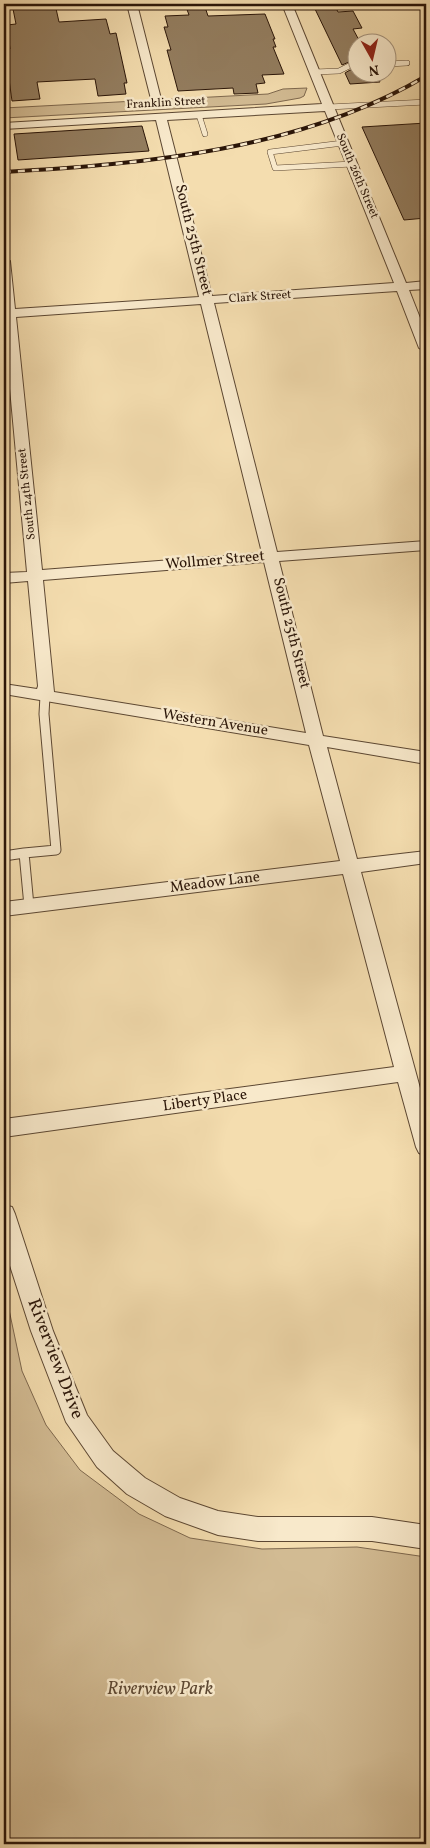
<svg xmlns="http://www.w3.org/2000/svg" width="430" height="1848" font-family="Vollkorn,serif">
  <rect width="100%" height="100%" fill="#f4ddaf"/>
  <filter id="stains"><feTurbulence type="fractalNoise" baseFrequency=".004" numOctaves="4"/><feColorMatrix values="0 0 0 0 .2 0 0 0 0 .09 0 0 0 0 .02 0 0 0 .5 -.17"/></filter>
  <radialGradient id="worn" r=".72"><stop offset=".6" stop-color="#630" stop-opacity="0"/><stop offset="1" stop-color="#630" stop-opacity=".3"/></radialGradient>
  <path fill="#d2bb93" stroke="#7e684e" d="M307 88 304 96 300 98 266 104 4 118V108L268 94 283 89Z
    M4 1286 22 1371 46 1425 80 1470 139 1514 190 1538 262 1549 357 1547 426 1557V1844H4Z"/>
  <path fill="#937d5f" stroke="#2a1508" d="M12 4H55L59 22 106 19 110 34 116 33 127 83H124L126 94 98 96 95 79 37 82 40 99 12 101 5 50 10 49 7 25 16 24Z
    M185 4H204L208 16 265 14 275 39H273L276 47H273L284 74 262 75 265 83 256 84 258 93 234 94 233 88 178 91 167 50H171L164 27H168L165 16 189 15Z
    M336 8 338 12 353 11 362 28 353 29 360 42H358V62H349L342 65 315 9Z
    M350 70 375 72 380 82 350 84 345 73Z
    M426 123V218L404 220 362 127Z
    M142 126 149 151 18 160 14 134Z"/>
  <g fill="none" stroke-linecap="round" stroke-linejoin="round">
    <defs>
      <path id="service-far1" d="M388 64 407 63
        M315 72 339 71 349 66H358
        M329 107 426 102
        M199 115 205 134
        M343 143 270 152 275 168 352 164"/>
      <path id="service" d="M4 856 24 853
        M29 906 24 853 56 850 44 714 45 696"/>
      <path id="minor" d="M127 4H137L161 99 160 101 156 102 151 99Z
        M282 4H292L406 283 426 281V289L409 290 426 333V352L419 348 397 291 214 303 277 552 426 541V550L279 561 323 736 426 752V764L327 747 357 859 426 851V863L361 872 426 1110V1156L419 1153 416 1147 398 1082 4 1137V1119L394 1067 343 874 4 916V902L340 861 309 745 4 694V684L37 689 38 686 28 581 4 583V573L27 572 4 324V257L10 261 15 309 199 297 156 120 4 129V123L322 104ZM325 111 394 283 212 296 167 120ZM201 304 262 553 42 570 16 317ZM264 562 306 733 54 692 43 580Z
        M4 1205 12 1207 15 1214 53 1331 87 1415 113 1451 145 1478 180 1498 218 1511 258 1517H372L426 1525V1549L372 1541H258L218 1535 165 1516 127 1494 97 1467 66 1422 31 1331 4 1247Z"/>
    </defs>
    <use href="#service-far1" stroke="#5c4732" stroke-width="6"/>
    <use href="#service" stroke="#5c4732" stroke-width="11"/>
    <use href="#minor" stroke="#5c4732" stroke-width="2"/>
    <use href="#service-far1" stroke="#f8e9cb" stroke-width="5"/>
    <use href="#service" stroke="#f8e9cb" stroke-width="9"/>
    <use href="#minor" fill="#f8e9cb" fill-rule="evenodd"/>
    <defs>
      <path id="rail" d="M4 172C146 164 301 150 426 76"/>
    </defs>
    <use href="#rail" stroke="#2a1508" stroke-width="4"/>
    <use href="#rail" stroke="#f8e9cb" stroke-width="2.5" stroke-dasharray="7" stroke-linecap="butt"/>
  </g>
  <g text-anchor="middle" dominant-baseline="central" stroke-width="5" stroke-linejoin="round" paint-order="stroke">
    <g font-size="12" fill="#2a1508" stroke="#f8e9cb">
      <text transform="translate(166 103) rotate(-3)">Franklin Street</text>
      <text transform="translate(357 176) rotate(67)">South 26th Street</text>
      <text transform="translate(260 297) rotate(-4)">Clark Street</text>
      <text transform="translate(27 494) rotate(-96)">South 24th Street</text>
    </g>
    <g font-size="15" fill="#2a1508" stroke="#f8e9cb">
      <text transform="translate(193 240) rotate(76)">South 25th Street</text>
      <text transform="translate(215 561) rotate(-5)">Wollmer Street</text>
      <text transform="translate(291 633) rotate(76)">South 25th Street</text>
      <text transform="translate(215 723) rotate(9)">Western Avenue</text>
      <text transform="translate(215 883) rotate(-7)">Meadow Lane</text>
      <text transform="translate(205 1101) rotate(-8)">Liberty Place</text>
    </g>
    <g font-size="18" fill="#2a1508" stroke="#f8e9cb">
      <text transform="translate(55 1359) rotate(69)">Riverview Drive</text>
    </g>
    <g font-size="18" font-style="italic" fill="#5c4732" stroke="#f8e9cb">
      <text x="160" y="1689">Riverview Park</text>
    </g>
  </g>
  <rect width="430" height="1848" fill="none" stroke="#f4ddaf" stroke-width="20"/>
  <rect x="5" y="5" width="420" height="1838" fill="none" stroke="#2a1508" stroke-width="2.5"/>
  <rect x="10" y="10" width="410" height="1828" fill="none" stroke="#2a1508"/>
  <g transform="translate(372 58) rotate(172)"><circle r="24" fill="#f8e9cb" stroke="#a6947d"/>
  <path d="M0-4L9 19L0 12L-9 19Z" fill="#8f2418"/>
  <text y="-8" font-size="14" font-weight="bold" text-anchor="middle" fill="#2a1508">N</text>
  </g>
  <rect width="100%" height="100%" filter="url(#stains)"/>
  <rect width="100%" height="100%" fill="url(#worn)"/>
</svg>
